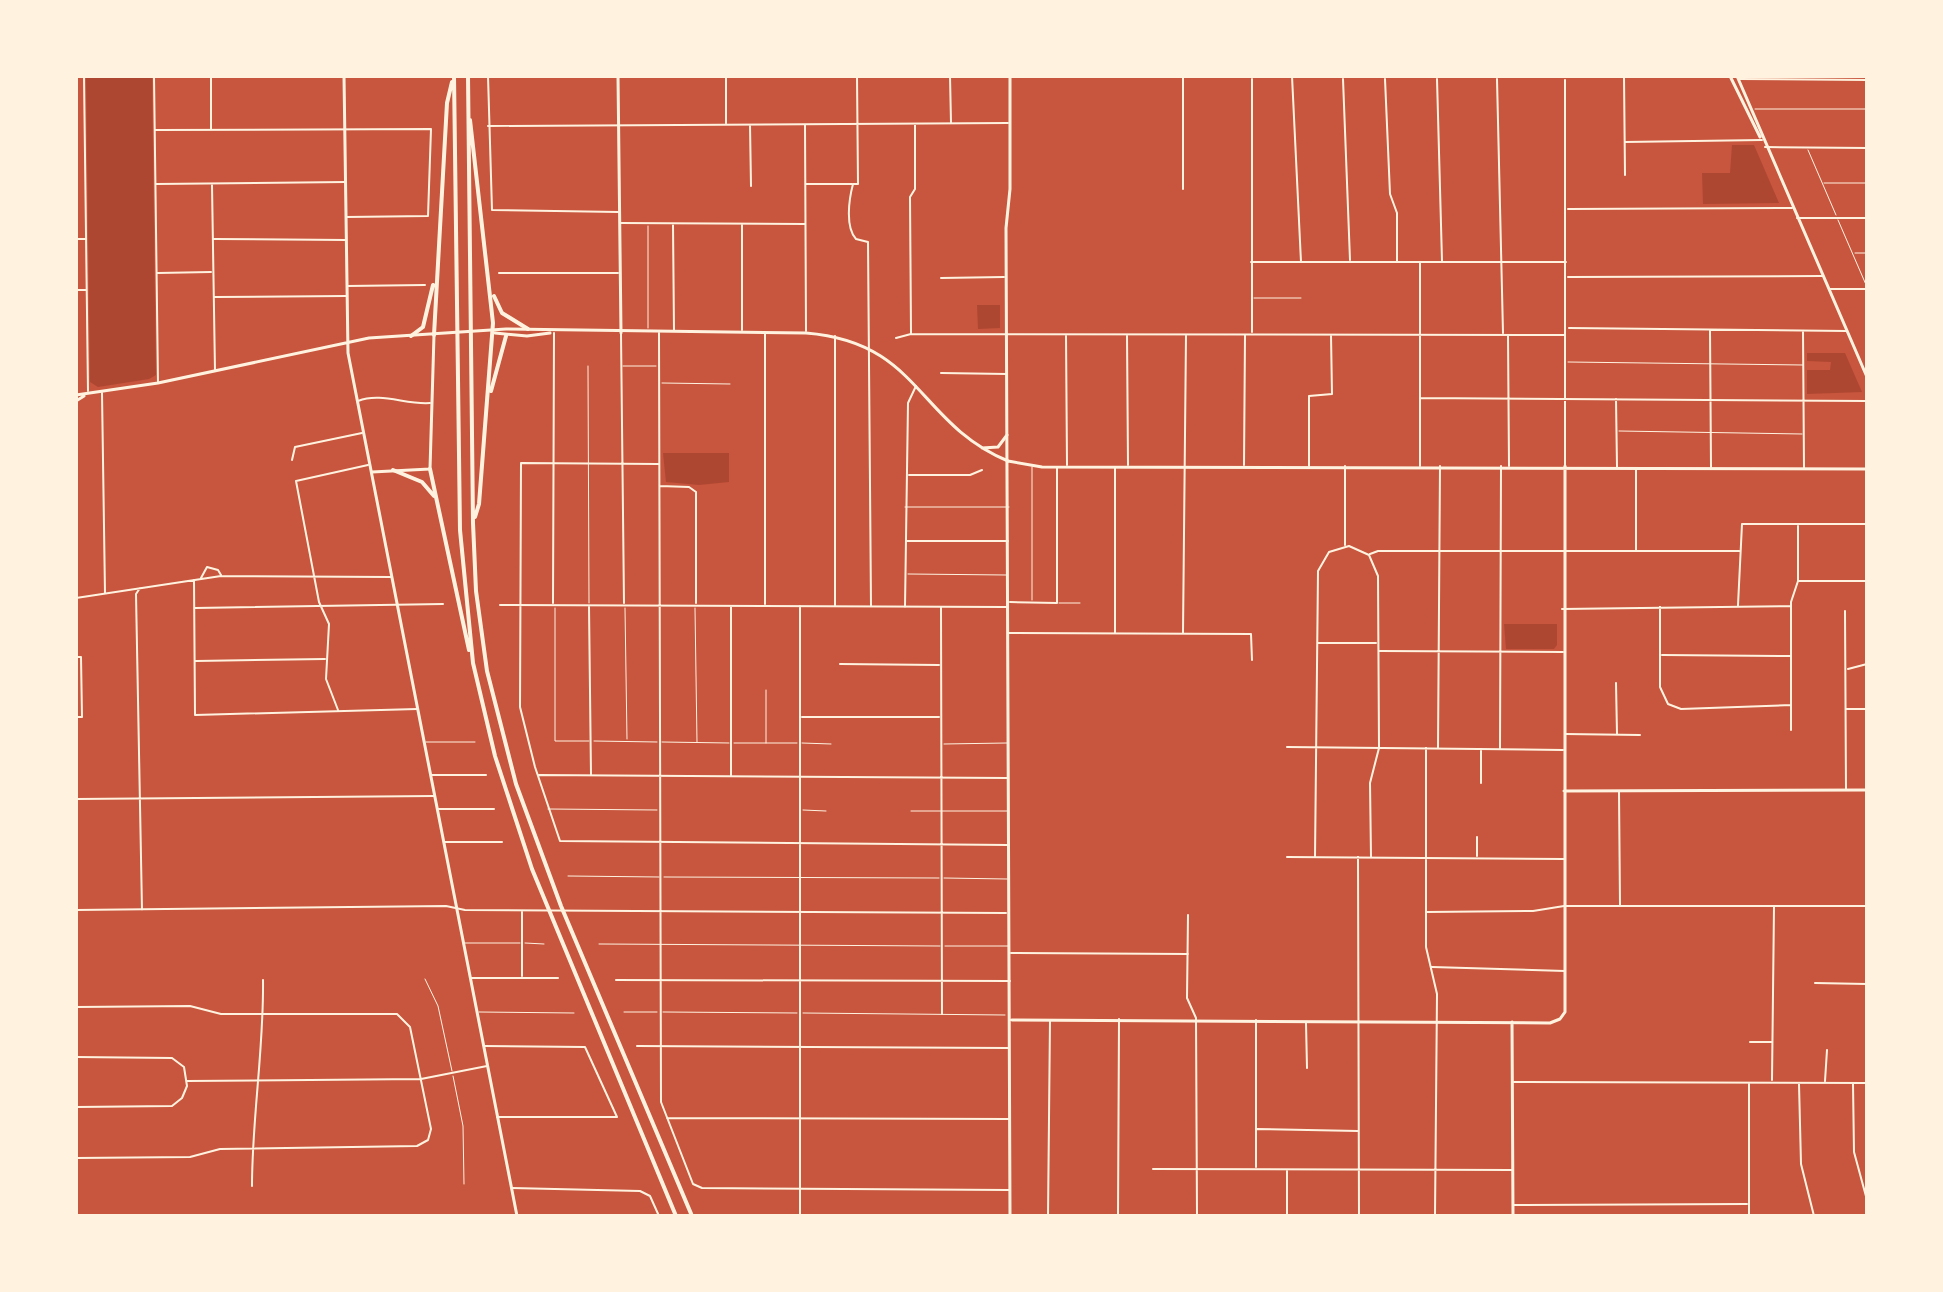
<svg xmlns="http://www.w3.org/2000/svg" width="1943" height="1292" font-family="'Noto Sans',sans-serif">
  <rect width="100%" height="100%" fill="#c8553d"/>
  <path fill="#ae4732" d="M86 76H152L156 375 149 379 98 387 90 382Z
    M1732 145H1754L1779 203 1703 204 1702 173H1730Z
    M977 305H1000V328L978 329Z
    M1807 353H1845L1862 392 1807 394V370H1830L1831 362 1807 361Z
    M663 453H729V482L699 485 666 482Z
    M1504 624H1557V645L1554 649H1506Z"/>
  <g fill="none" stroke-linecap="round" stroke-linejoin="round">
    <path stroke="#fff3e0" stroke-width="1" d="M1755 109H1867
      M1808 150 1836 215
      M1824 183H1867
      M1838 220 1867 287
      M1855 253H1867
      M1254 298H1301
      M648 328V226
      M1568 362 1803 365
      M588 366 589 603
      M623 366H656
      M662 383 730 384
      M1619 431 1802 434
      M1032 467V600
      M905 507H1009
      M908 574 1006 575
      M1059 603H1080
      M555 608V741H589
      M625 608 627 739
      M695 608 697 742
      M766 690V743
      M594 741 657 742
      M426 742H475
      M662 742 729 743
      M734 743H797
      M802 743 831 744
      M944 744 1007 743
      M548 809 657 810
      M803 810 826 811
      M911 811H1008
      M568 876 659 877
      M664 877 939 878
      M944 878 1007 879
      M465 943H520
      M525 943 544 944
      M599 944 940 946
      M945 946H1008
      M425 979 438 1006 452 1071
      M479 1012 574 1013
      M624 1012H657
      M663 1012 797 1013
      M803 1013 1005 1015
      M453 1076 463 1126 464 1184"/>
    <path stroke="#fff3e0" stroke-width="2" d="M84 76 88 391
      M154 76 158 383
      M211 76V130
      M488 76 492 210 618 212
      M857 76 858 184H853C849 199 845 227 856 239L868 242 871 606
      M950 76 951 123
      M1292 76 1301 262
      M1624 76 1625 175
      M1011 77 1599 76
      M1183 78V189
      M1252 79V332
      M1343 79 1350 260
      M1385 79 1390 194 1397 213V262
      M1437 79 1442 261
      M1497 79 1503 333
      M1739 79 1867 80
      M726 123V76
      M750 125 751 186
      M805 125 806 331
      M488 126 1008 123
      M155 130 431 129 428 216 346 217
      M1625 142 1762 140
      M1765 147 1867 148
      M156 184 346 182
      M806 184H852
      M212 185 215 371
      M1568 209 1792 208
      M1797 218H1867
      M620 223 805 224
      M673 225 674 330
      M76 239H86
      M214 239 346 240
      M1251 262H1566
      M1420 263V466
      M158 273 211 272
      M499 273H618
      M1568 277 1822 276
      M941 278 1004 277
      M347 286 425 285
      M1829 289H1867
      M76 290H86
      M215 297 346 296
      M1569 328 1846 331
      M742 330V225
      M1710 331 1711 467
      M1803 331 1804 468
      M659 333 661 1102 693 1184 702 1188 1009 1190
      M911 333 910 197 915 189V125
      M621 334 624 603
      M1066 335 1067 465
      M1127 335 1128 465
      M835 336V606
      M1508 336 1509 466
      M896 338 911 334 1565 335
      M941 373 1007 374
      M102 393 105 593
      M1420 398 1867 401
      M1616 399 1617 467
      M358 401C381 392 406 405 430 403
      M292 460 295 447 362 433
      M658 464 521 463 520 707 535 767 560 841 1008 845
      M1244 465 1245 335
      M1565 465V80
      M1309 466V396L1332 394 1331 335
      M1115 468V633
      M1636 469V550
      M909 475H970L982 470
      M660 486 689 487 696 492V603
      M906 541H1008
      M1345 545V466
      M1370 554 1378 551H1739
      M201 578 207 567 218 570 221 575
      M194 580 195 715 417 709
      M1799 581H1867
      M140 588 136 594 142 910
      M76 598 221 576 391 577
      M1010 602 1057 603V468
      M553 603 554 333
      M765 604V334
      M500 605 1006 607
      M1738 605 1742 524H1867
      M589 606 591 775
      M731 606V775
      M800 606V1216
      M905 607 908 403 916 386
      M1660 607V687L1668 704 1681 709 1791 705
      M195 608 443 604
      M941 608 942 1014
      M1562 609 1791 606
      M1845 611 1846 790
      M1008 633 1251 634 1252 660
      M1183 633 1186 335
      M1318 643H1376
      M1380 651 1563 652
      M1662 655 1791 656
      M76 657H81L82 717H76
      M196 661 325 659
      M840 664 939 665
      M1848 669 1867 664
      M1616 683 1617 734
      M1847 709H1867
      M338 710 326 679 329 624 319 602 296 481 368 465
      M802 717H939
      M1791 730V602L1798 581V526
      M1565 734 1640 735
      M1287 747 1563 750
      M1426 748V947L1437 994 1435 1216
      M1438 748 1440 466
      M1500 749 1501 466
      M1481 750V783
      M432 775H486
      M539 775 1008 778
      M1619 792 1620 905
      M76 799 435 796
      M438 809H494
      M445 842H502
      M1477 856V837
      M1287 857 1564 859
      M1315 857 1318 571 1329 552 1349 546 1369 555 1378 576 1379 748 1370 783 1371 857
      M1358 857 1359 1216
      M76 910 446 906 465 910 1006 913
      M1427 912 1533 911 1564 906H1867
      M1188 915 1187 998 1196 1018 1197 1216
      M1011 953 1188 954
      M1432 967 1565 971
      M522 976V911
      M471 978H558
      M616 980 1010 981
      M1815 983 1867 984
      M76 1007 190 1006 221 1014H397L410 1027 431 1129 428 1140 417 1146 220 1149 190 1157 76 1158
      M1306 1023 1307 1068
      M1750 1042H1772
      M484 1046 585 1047 617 1117H497
      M637 1046 1008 1048
      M76 1057 172 1058 184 1067 187 1086 182 1098 172 1106 76 1107
      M1772 1080 1774 907
      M187 1081 421 1079 487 1066
      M1825 1081 1827 1050
      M1514 1082 1867 1083
      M1749 1083V1216
      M1799 1084 1801 1164 1814 1216
      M1853 1084 1854 1152 1867 1200
      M667 1118 1009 1119
      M1257 1129 1358 1131
      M1256 1167V1020
      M1153 1169 1512 1170
      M252 1186C252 1117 264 1049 263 980
      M512 1188 640 1191 650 1196 659 1216
      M1514 1205 1747 1204
      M1048 1216 1050 1020
      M1118 1216 1119 1019
      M1287 1216V1171"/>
    <path stroke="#fff3e0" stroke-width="3" d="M618 76 621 333
      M1008 461 1042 467 1867 469
      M1564 791 1867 790
      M1012 1020 1550 1023 1560 1019 1565 1012V466
      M1512 1022 1513 1216
      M1010 1216 1006 228 1010 189V76"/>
    <path stroke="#fff3e0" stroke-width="3" d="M344 76 348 353 517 1216
      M1730 76 1760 137
      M1737 76 1867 377
      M495 333 527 336 550 333
      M76 395 158 383 369 338 506 329 806 333C920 342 917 423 1008 461
      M76 401 84 396
      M982 448 998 447 1007 435
      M372 472 430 469 434 335"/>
    <path stroke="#fff3e0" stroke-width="4" d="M454 76 460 530 473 663 495 756 532 869 676 1216
      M468 76 473 523 476 591 487 671 516 784 561 906 692 1216
      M470 120 493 323 479 504 475 517
      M494 296 502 313 528 329
      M434 335 447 103 452 82
      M411 336 423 327 433 285
      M491 391 506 336
      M430 469 469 650
      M393 470 422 482 434 496"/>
  </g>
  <rect width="1943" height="1292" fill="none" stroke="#fff3e0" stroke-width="156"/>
</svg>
